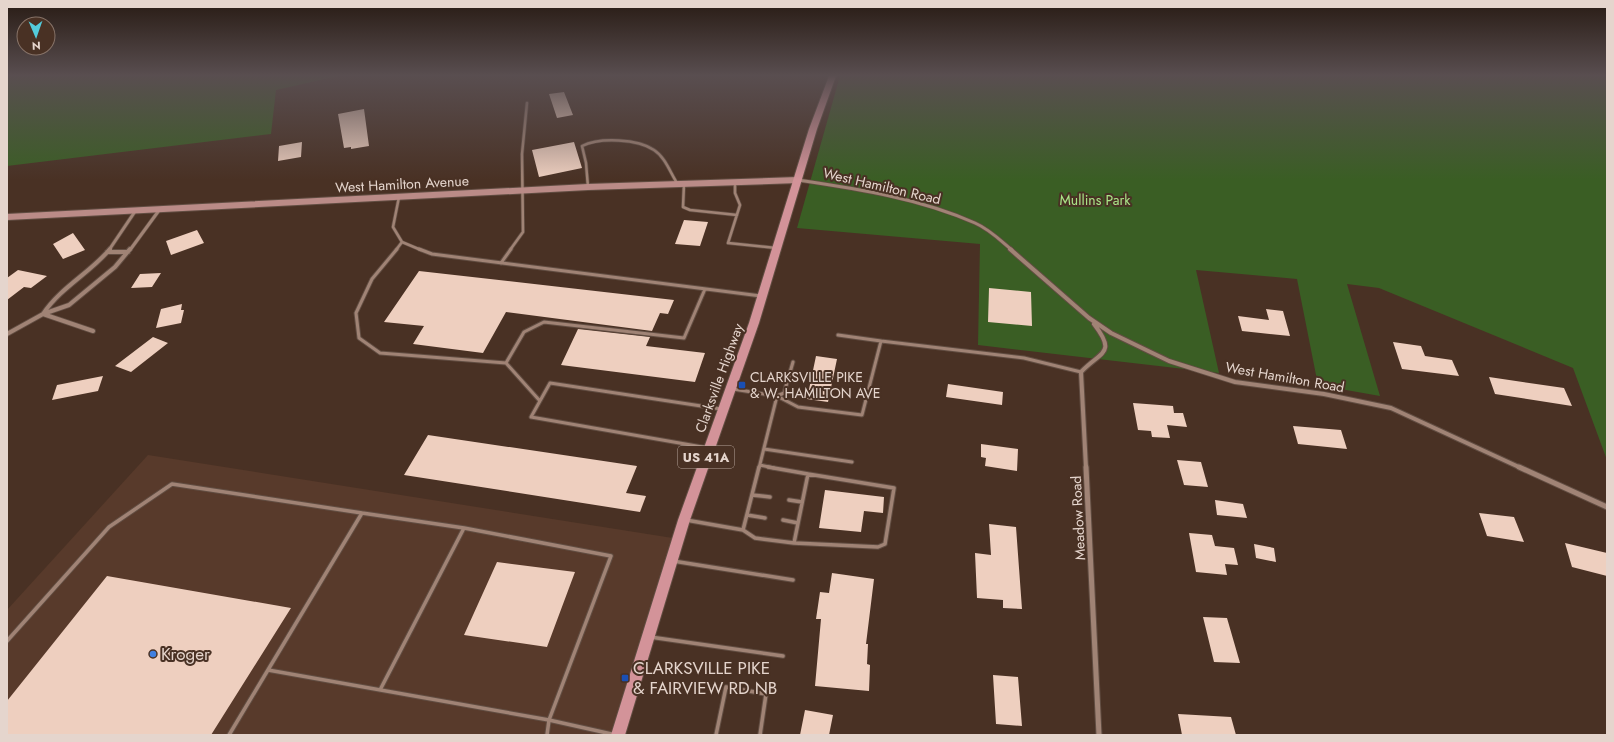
<svg xmlns="http://www.w3.org/2000/svg" width="1614" height="742" font-family="Jost,sans-serif">
  <rect width="100%" height="100%" fill="#493124"/>
  <path fill="#583a2b" d="M148 455 679 539 618 735H7V610Z"/>
  <path fill="#3a5e24" d="M7 76H338L276 90 271 134 7 166Z
    M840 76H1607V460L1573 368 1379 288 1347 284 1380 396 1318 385 1297 279 1196 270 1219 373 978 345 980 244 797 228Z"/>
  <path fill="#eecfbf" d="M564 92 573 115 557 118 549 94Z
    M364 109 369 146 351 149V147L344 148 338 114Z
    M302 142 301 157 278 161 279 146Z
    M574 142 582 168 539 177 532 150Z
    M684 220 708 222 700 246 675 244Z
    M197 230 204 243 171 255 166 241Z
    M73 233 85 250 63 259 53 244Z
    M18 270 47 276 31 288 24 287 7 300V278Z
    M419 271 674 300 668 314 660 313 652 331 506 312 483 353 413 344 424 326 384 322Z
    M161 273 152 287 131 288 140 274Z
    M989 288 1031 292 1032 326 988 322Z
    M182 304 181 310H184L181 323 156 328 161 309Z
    M1266 309 1283 311 1290 336 1242 331 1238 316 1269 320Z
    M578 329 650 337 646 346 705 353 695 382 561 365Z
    M153 337 168 343 131 372 115 366Z
    M1393 342 1421 346 1425 356 1452 360 1459 376 1402 369Z
    M816 356 837 359 828 402 807 399Z
    M103 376 98 391 52 400 57 385Z
    M1489 377 1564 388 1572 406 1495 394Z
    M948 384 1003 392 1002 405 946 397Z
    M1133 403 1173 406 1174 413H1183L1187 427 1167 425 1170 438 1152 437 1151 431 1138 430Z
    M1293 426 1341 430 1347 449 1298 444Z
    M428 435 637 466 626 493 646 496 640 512 404 475Z
    M981 444 1018 449 1017 471 985 466 986 458 981 457Z
    M1177 460 1201 462 1208 487 1184 485Z
    M825 490 884 497 883 513 864 511 861 532 819 528Z
    M1215 500 1243 504 1247 518 1217 515Z
    M1479 513 1514 517 1524 542 1487 536Z
    M989 524 1016 527 1022 609 1003 608V600L977 598 975 553 991 555Z
    M1189 533 1212 535 1215 546 1234 548 1238 565 1225 564 1227 575 1196 572Z
    M1565 543 1607 553V576L1572 567Z
    M1254 544 1274 548 1276 562 1256 558Z
    M497 562 575 572 547 647 464 635Z
    M832 573 874 579 866 644H868L867 664 870 665 869 691 815 686 821 619H816L820 592 829 593Z
    M107 576 291 608 211 735H7V701Z
    M1203 617 1227 618 1240 663 1214 662Z
    M993 675 1018 677 1022 726 996 724Z
    M805 710 833 715 829 735H800Z
    M1178 714 1231 717 1236 735H1182Z"/>
  <g fill="none" stroke-linecap="round" stroke-linejoin="round">
    <defs>
      <path id="lane-far2" d="M735 182V193L740 205 728 243 776 248
        M684 184 683 207 690 210 737 215
        M588 187 586 163 582 146C600 137 638 139 654 150 665 157 670 172 677 183
        M399 197 393 227 402 242 421 250
        M396 250 402 242
        M510 250 523 232 522 154 527 103"/>
      <path id="lane-far1" d="M397 249 372 279 356 313 359 338 380 353 506 363
        M419 249 432 254 761 296
        M501 263 511 249
        M881 341 1024 358 1081 372
        M733 389 777 396 759 468
        M777 396 798 407 862 415 881 341 838 335
        M777 396 784 393 793 362
        M540 401 506 363 524 332 544 322 684 338 705 289
        M708 448 531 417 550 383 721 409
        M764 449 852 462
        M760 465 774 468"/>
      <path id="lane" d="M752 495 770 497
        M789 500 802 502
        M747 515 765 518
        M686 520 743 530 759 467
        M783 520 798 523
        M743 530 755 538 794 543 808 474 768 467
        M794 543 878 547 885 544 894 488 808 474
        M673 561 793 580
        M650 637 783 656
        M7 641 109 527 172 484 362 513
        M268 670 549 720 616 735
        M380 690 464 528
        M229 735 362 513 464 528 611 556 549 720 547 735
        M716 735 726 687 766 694 760 735"/>
      <path id="street-far2" d="M798 180C858 189 919 198 975 223 989 229 1000 240 1012 250
        M109 250 136 210
        M130 250 160 209"/>
      <path id="street-far1" d="M1010 249 1089 318 1111 333 1169 361 1235 382 1324 394 1391 408 1521 468
        M107 252H128
        M43 314C61 287 90 273 110 249
        M43 314 93 331
        M7 334 43 314 69 305 115 267 130 249
        M1086 468 1081 372C1101 351 1117 354 1094 324"/>
      <path id="street" d="M1086 467 1099 735
        M1519 467 1607 507"/>
      <path id="secondary" d="M7 217 588 187 798 180"/>
      <path id="primary" d="M829 76H836L817 129 759 323 690 520 625 735H611L678 520 749 323 809 129Z"/>
    </defs>
    <use href="#lane-far2" stroke="#614d42" stroke-width="4"/>
    <use href="#lane-far1" stroke="#614d42" stroke-width="5"/>
    <use href="#lane" stroke="#614d42" stroke-width="5.5"/>
    <use href="#street-far2" stroke="#614d42" stroke-width="4.5"/>
    <use href="#street-far1" stroke="#614d42" stroke-width="6"/>
    <use href="#street" stroke="#614d42" stroke-width="7"/>
    <use href="#secondary" stroke="#614d42" stroke-width="8"/>
    <use href="#primary" stroke="#614d42" stroke-width="2"/>
    <use href="#lane-far2" stroke="#a08375" stroke-width="2.5"/>
    <use href="#lane-far1" stroke="#a08375" stroke-width="3"/>
    <use href="#lane" stroke="#a08375" stroke-width="3.5"/>
    <use href="#street-far2" stroke="#a08375" stroke-width="3"/>
    <use href="#street-far1" stroke="#a08375" stroke-width="4"/>
    <use href="#street" stroke="#a08375" stroke-width="5"/>
    <use href="#secondary" stroke="#ba8b87" stroke-width="6"/>
    <use href="#primary" fill="#d39399" fill-rule="evenodd"/>
  </g>
  <linearGradient id="sky" x2="0" y2="1"><stop stop-color="#281b14"/><stop offset="0.42" stop-color="#594e50"/><stop offset="1" stop-color="#594e50" stop-opacity="0"/></linearGradient>
  <rect width="1614" height="180" fill="url(#sky)"/>
  <g fill="#1a4fb4" stroke="#493124" stroke-width="1.5">
    <rect x="738" y="381" width="8" height="8" rx="2"/>
    <rect x="621" y="674" width="8" height="8" rx="2"/>
  </g>
  <circle fill="#3f7fe0" stroke="#493124" stroke-width="1.5" cx="153" cy="654" r="4"/>
  <g text-anchor="middle" dominant-baseline="central" stroke-width="4" stroke-linejoin="round" paint-order="stroke">
    <rect fill="#493124" stroke="#b6a49a" stroke-width="1" x="678" y="446" width="56" height="22" rx="3"/>
    <g font-size="13" font-weight="bold" fill="#e5d5cd">
      <text x="706" y="457">US 41A</text>
    </g>
    <g font-size="14" fill="#e5d5cd" stroke="#493124">
      <text transform="translate(402 184) rotate(-3)">West Hamilton Avenue</text>
      <text transform="translate(882 186) rotate(13)">West Hamilton Road</text>
      <text transform="translate(1285 377) rotate(10)">West Hamilton Road</text>
      <text transform="translate(719 378) rotate(-70)">Clarksville Highway</text>
      <text transform="translate(1078 518) rotate(-93)">Meadow Road</text>
    </g>
    <g font-size="14" fill="#aae588" stroke="#493124">
      <text x="1095" y="200">Mullins Park</text>
    </g>
    <g font-size="14" fill="#e5d5cd" stroke="#493124" text-anchor="start">
      <text x="750" y="377">CLARKSVILLE PIKE<tspan x="750" dy="16">&amp; W. HAMILTON AVE</tspan></text>
    </g>
    <g font-size="17" fill="#e5d5cd" stroke="#493124" text-anchor="start">
      <text x="161" y="654">Kroger</text>
      <text x="633" y="668">CLARKSVILLE PIKE<tspan x="633" dy="20">&amp; FAIRVIEW RD NB</tspan></text>
    </g>
  </g>
  <rect width="1614" height="742" fill="none" stroke="#e5d5cd" stroke-width="16"/>
  <g transform="translate(36 36) rotate(178)"><circle r="19" fill="#493124" stroke="#877368"/>
  <path d="M0-3L7 15L0 10L-7 15Z" fill="#53cbdb"/>
  <text y="-6" font-size="11" font-weight="bold" text-anchor="middle" fill="#e5d5cd">N</text>
  </g>
</svg>
